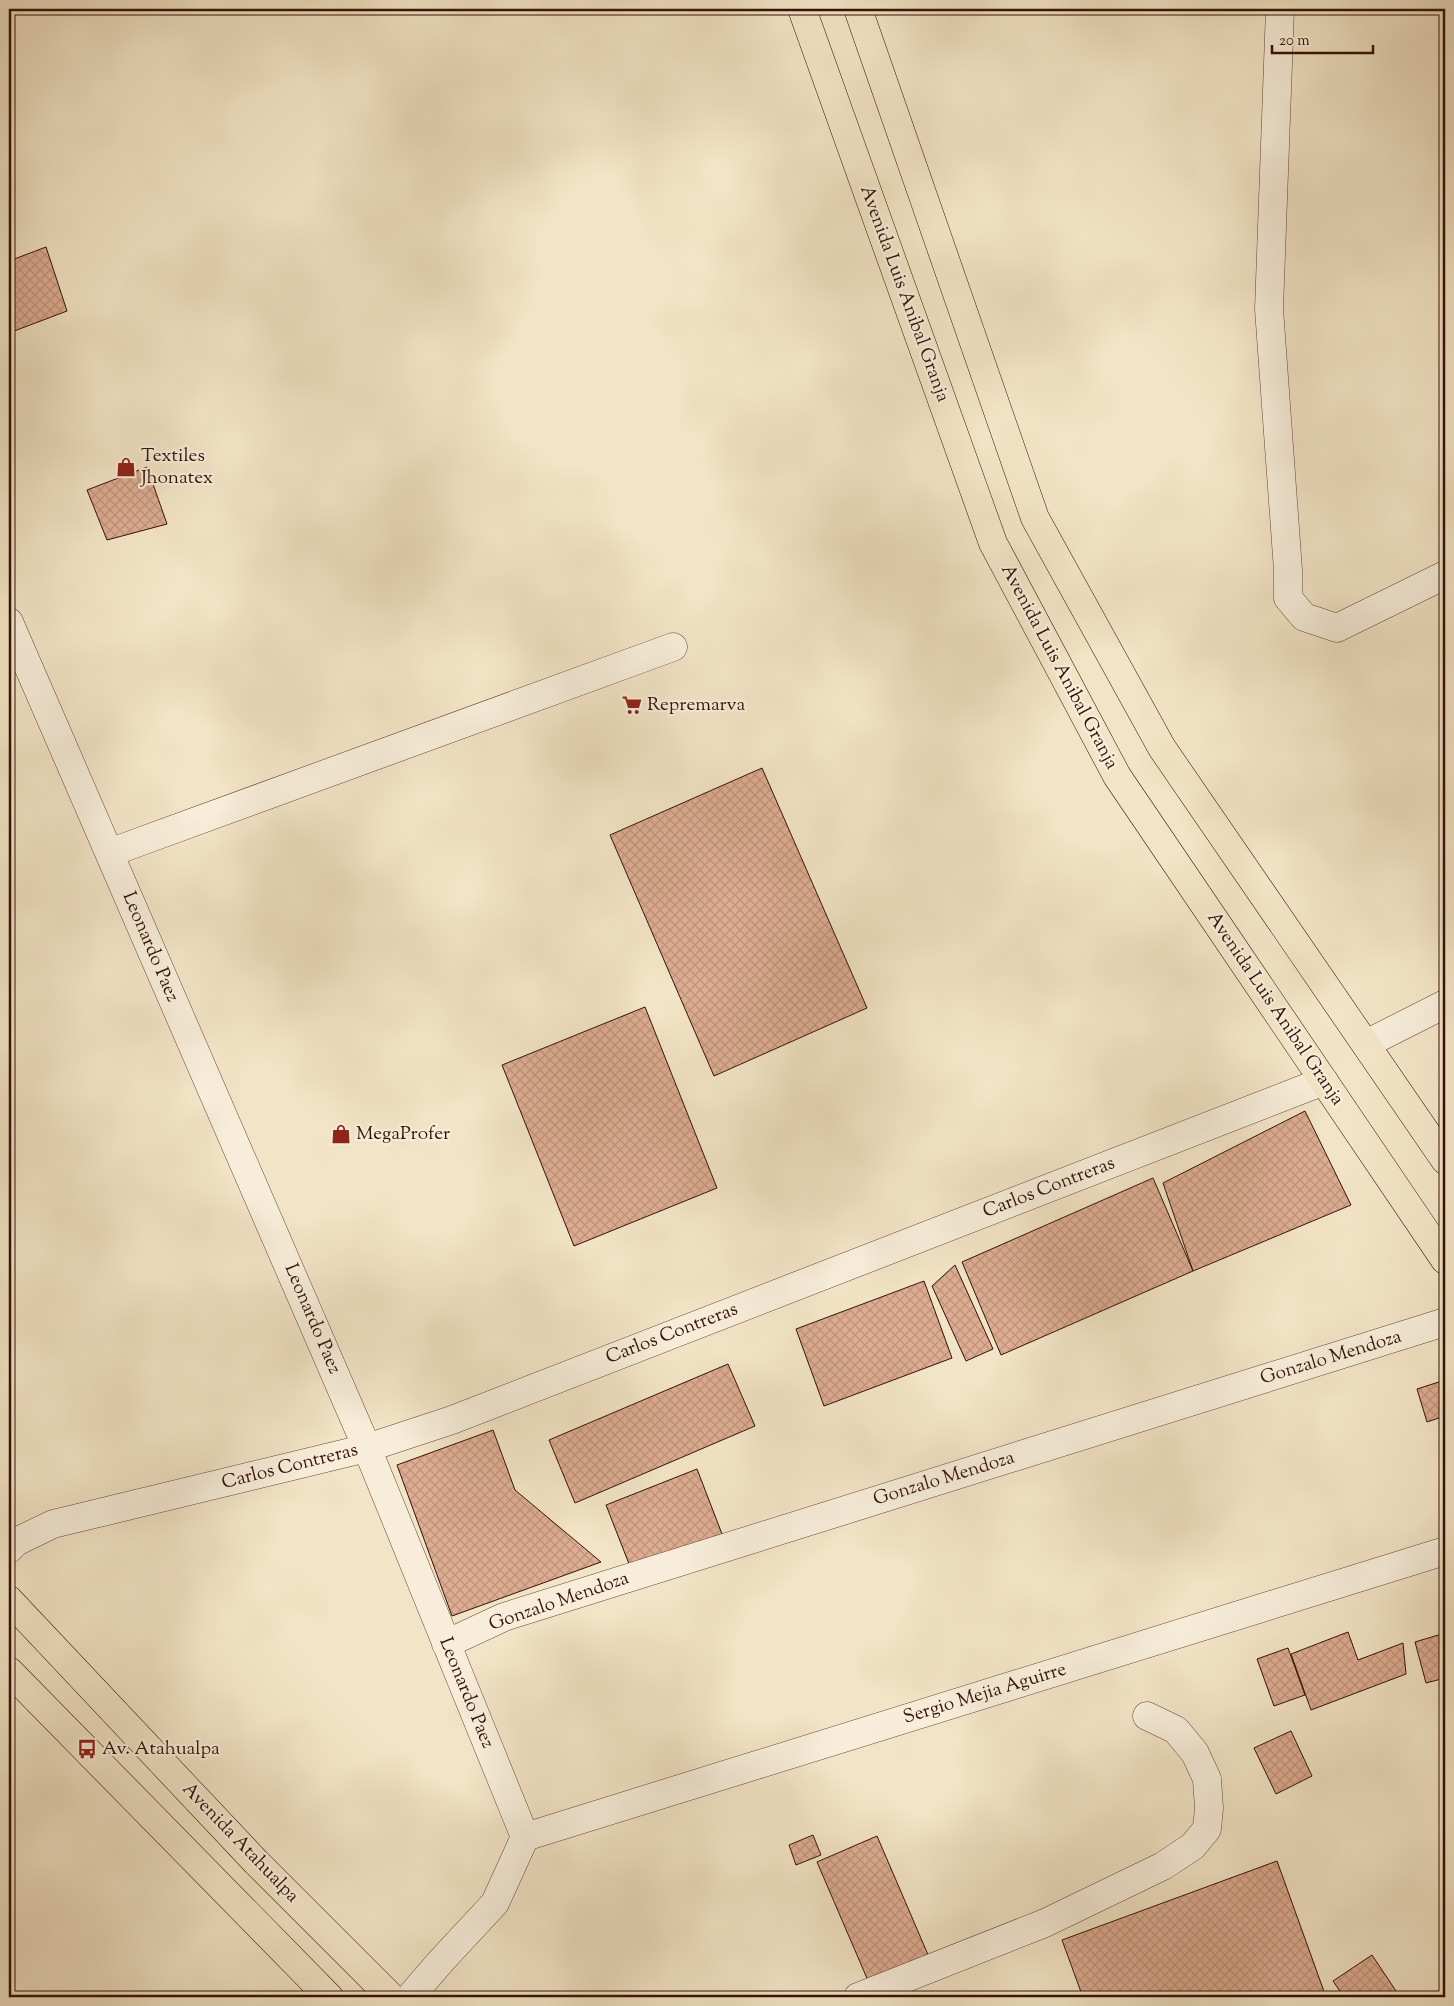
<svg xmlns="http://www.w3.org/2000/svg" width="1454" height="2006" font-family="'Sorts Mill Goudy',serif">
  <defs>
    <pattern id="building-cross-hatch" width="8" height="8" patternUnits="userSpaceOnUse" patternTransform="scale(1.25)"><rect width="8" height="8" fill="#ddac91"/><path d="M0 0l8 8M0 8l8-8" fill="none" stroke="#be937c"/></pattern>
  </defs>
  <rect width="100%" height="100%" fill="#f2e4c6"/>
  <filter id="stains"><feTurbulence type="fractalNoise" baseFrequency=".004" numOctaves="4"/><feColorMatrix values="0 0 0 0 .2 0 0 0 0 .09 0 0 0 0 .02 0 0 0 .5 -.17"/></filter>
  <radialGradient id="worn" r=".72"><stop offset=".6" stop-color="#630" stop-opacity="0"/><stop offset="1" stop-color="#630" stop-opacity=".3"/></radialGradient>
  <path fill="url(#building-cross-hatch)" stroke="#341206" d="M46 247 67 311 9 333V261Z
    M147 467 167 524 107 540 87 490Z
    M762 768 867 1008 714 1076 610 835Z
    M645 1007 717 1188 574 1246 502 1065Z
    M1305 1111 1351 1205 1193 1271 1163 1183Z
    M1153 1178 1193 1271 1001 1355 962 1262Z
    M955 1265 993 1349 966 1361 932 1286Z
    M924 1281 952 1358 824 1406 796 1329Z
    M728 1364 755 1426 575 1503 549 1440Z
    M1445 1380V1416L1427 1422 1417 1389Z
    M493 1430 515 1490 601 1562 452 1616 397 1465Z
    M697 1469 722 1534 631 1569 606 1505Z
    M1348 1632 1358 1660 1403 1643 1406 1674 1311 1710 1291 1654Z
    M1445 1633V1678L1426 1683 1415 1642Z
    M1288 1648 1305 1695 1274 1706 1257 1659Z
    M1291 1731 1312 1776 1276 1794 1254 1748Z
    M813 1835 821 1855 796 1865 789 1845Z
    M877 1836 929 1957 869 1983 817 1862Z
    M1277 1861 1326 1997H1067L1081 1992 1062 1940Z
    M1372 1955 1400 1997H1344L1333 1981Z"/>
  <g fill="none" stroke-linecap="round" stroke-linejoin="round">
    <defs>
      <path id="minor" d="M1280 9 1269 309 1288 570V598L1304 617 1337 628 1445 575
        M9 622 367 1448 525 1837 495 1903 442 1960 410 1997
        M109 853 673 647
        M1366 1044 1445 1004
        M9 1549 16 1542 53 1524 367 1448 452 1420 1324 1081
        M446 1644 504 1617 1445 1322
        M525 1837 1445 1551
        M858 1997 1045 1923 1163 1866 1193 1846 1207 1829 1209 1808 1207 1779 1195 1753 1176 1730 1147 1716"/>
      <path id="major" d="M802 9 993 543 1117 776 1445 1260
        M858 9 1035 518 1162 748 1445 1160"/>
      <path id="highway" d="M9 1600 256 1862 391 1997
        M9 1671 329 1997"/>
    </defs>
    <use href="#minor" stroke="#644636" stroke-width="29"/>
    <use href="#major" stroke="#341206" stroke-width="29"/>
    <use href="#highway" stroke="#341206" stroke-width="29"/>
    <use href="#minor" stroke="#f7edda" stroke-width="28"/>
    <use href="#major" stroke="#f2e4c6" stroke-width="28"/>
    <use href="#highway" stroke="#f2e4c6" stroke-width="28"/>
  </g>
  <defs>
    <symbol id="shop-bare" viewBox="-9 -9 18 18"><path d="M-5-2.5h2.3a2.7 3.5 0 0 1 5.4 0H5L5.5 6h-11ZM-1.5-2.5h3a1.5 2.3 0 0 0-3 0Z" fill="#8f2418" stroke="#f7edda" stroke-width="2.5" paint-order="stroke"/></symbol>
    <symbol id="supermarket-bare" viewBox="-9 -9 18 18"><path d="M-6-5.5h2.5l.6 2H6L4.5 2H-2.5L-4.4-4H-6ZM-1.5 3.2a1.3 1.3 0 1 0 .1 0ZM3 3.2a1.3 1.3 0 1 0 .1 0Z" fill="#8f2418" stroke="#f7edda" stroke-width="2.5" paint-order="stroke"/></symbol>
    <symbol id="bus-bare" viewBox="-9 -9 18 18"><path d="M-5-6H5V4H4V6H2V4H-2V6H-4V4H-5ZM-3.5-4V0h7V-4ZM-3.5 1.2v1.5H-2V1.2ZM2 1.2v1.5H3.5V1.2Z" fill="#8f2418" stroke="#f7edda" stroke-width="2.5" paint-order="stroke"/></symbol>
  </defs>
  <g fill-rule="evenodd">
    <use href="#shop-bare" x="112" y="453" width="28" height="28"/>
    <use href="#supermarket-bare" x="618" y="691" width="28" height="28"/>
    <use href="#shop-bare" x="327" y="1120" width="28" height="28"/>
    <use href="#bus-bare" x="73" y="1735" width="28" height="28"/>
  </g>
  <g text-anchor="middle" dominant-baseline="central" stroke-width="4.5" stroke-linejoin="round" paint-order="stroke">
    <g font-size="19" fill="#341206" stroke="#f7edda">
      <text transform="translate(904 294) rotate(70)">Avenida Luis Anibal Granja</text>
      <text transform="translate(1059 667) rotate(62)">Avenida Luis Anibal Granja</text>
      <text transform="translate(150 947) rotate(67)">Leonardo Paez</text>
      <text transform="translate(1275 1009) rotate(56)">Avenida Luis Anibal Granja</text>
      <text transform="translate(1049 1188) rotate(-21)">Carlos Contreras</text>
      <text transform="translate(312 1319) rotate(67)">Leonardo Paez</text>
      <text transform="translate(672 1334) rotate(-21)">Carlos Contreras</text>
      <text transform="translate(1331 1358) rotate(-17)">Gonzalo Mendoza</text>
      <text transform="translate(290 1467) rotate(-14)">Carlos Contreras</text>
      <text transform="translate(944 1479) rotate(-17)">Gonzalo Mendoza</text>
      <text transform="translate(559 1602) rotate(-19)">Gonzalo Mendoza</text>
      <text transform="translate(466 1693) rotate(68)">Leonardo Paez</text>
      <text transform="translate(985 1694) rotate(-17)">Sergio Mejia Aguirre</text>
      <text transform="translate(240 1843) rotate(46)">Avenida Atahualpa</text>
    </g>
    <g font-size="19" fill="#341206" stroke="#f7edda" text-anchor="start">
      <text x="141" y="456">Textiles<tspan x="141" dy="22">Jhonatex</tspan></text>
      <text x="647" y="705">Repremarva</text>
      <text x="356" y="1134">MegaProfer</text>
      <text x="102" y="1749">Av. Atahualpa</text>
    </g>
  </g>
  <rect width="1454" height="2006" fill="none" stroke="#f2e4c6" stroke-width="30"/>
  <rect x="10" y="10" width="1434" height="1986" fill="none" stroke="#341206" stroke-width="2.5"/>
  <rect x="15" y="15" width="1424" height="1976" fill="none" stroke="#341206"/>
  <path d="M1272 45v8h101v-8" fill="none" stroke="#341206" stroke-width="2.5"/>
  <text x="1279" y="45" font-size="15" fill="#341206" stroke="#f7edda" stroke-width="4" paint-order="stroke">20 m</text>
  <rect width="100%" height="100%" filter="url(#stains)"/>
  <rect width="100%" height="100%" fill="url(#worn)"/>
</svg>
